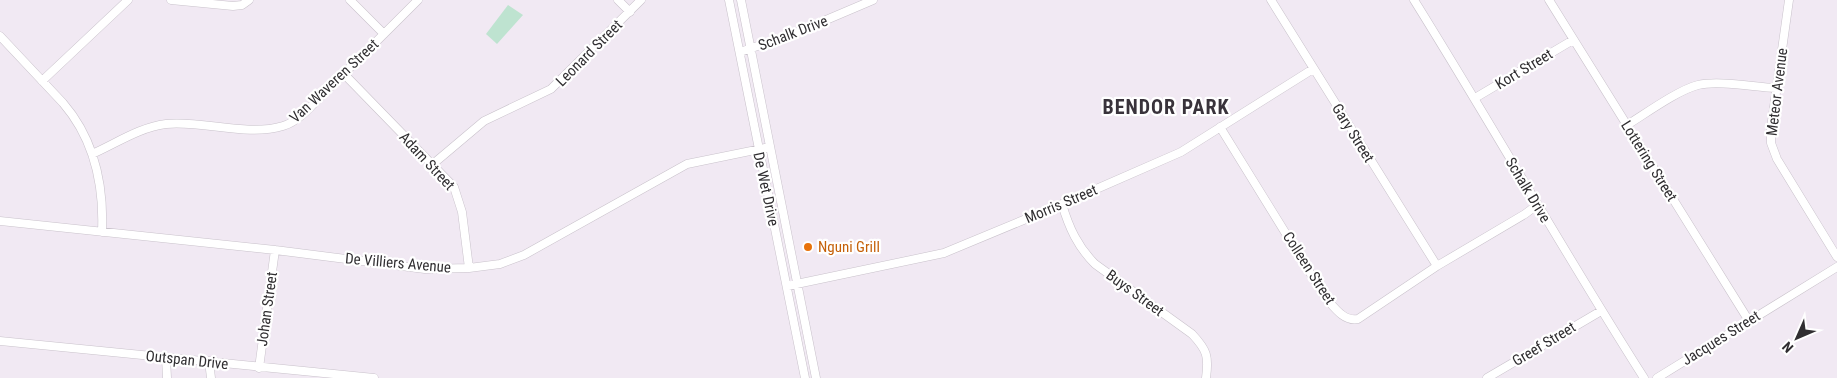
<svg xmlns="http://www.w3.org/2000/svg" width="1837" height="378" font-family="'Roboto Condensed',sans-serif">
  <rect width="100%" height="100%" fill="#f1e9f3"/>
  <path fill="#bee3d0" d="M508 5 523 15 497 44 486 34Z"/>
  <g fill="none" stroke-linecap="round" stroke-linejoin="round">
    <defs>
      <path id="minor" d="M171 0 233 6 242 5 249 0
        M350 0 384 34
        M618 0 630 12
        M729 0 805 378
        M741 0 816 378
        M1271 0 1437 266
        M1414 0C1492 125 1565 254 1644 378
        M1549 0 1749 321
        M1789 0 1771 128V143L1777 159 1837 257
        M0 36 63 103C94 139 104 186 102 232
        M740 52 793 34 873 0
        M344 74 454 187 462 212 469 268
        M42 81 128 0
        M1475 98 1573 40
        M1627 125C1645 114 1678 90 1698 85 1718 80 1754 87 1776 88
        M1220 127 1325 297C1334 307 1344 322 1358 319L1437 266 1525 214 1537 205
        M92 154C115 144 140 127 166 124 202 120 247 137 283 126 300 121 314 103 326 91 357 61 387 31 418 0
        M433 164 484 121 551 89 641 0
        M1062 204C1069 228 1078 247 1095 264L1192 334C1207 350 1209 356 1206 378
        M0 221 275 250 425 269 469 268 500 264 524 255 687 164 770 147
        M787 286 944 253 1062 204 1181 152 1313 69
        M0 341 374 378
        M166 358 167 378
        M209 361 211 378
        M259 368 275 250
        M1487 378 1601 311
        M1657 378 1837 267"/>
    </defs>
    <use href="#minor" stroke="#c9c2cb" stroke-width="9"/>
    <use href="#minor" stroke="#fff" stroke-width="8"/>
  </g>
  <circle fill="#e8710a" stroke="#fff" stroke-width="2" cx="808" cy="247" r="5"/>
  <g text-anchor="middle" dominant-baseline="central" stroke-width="4.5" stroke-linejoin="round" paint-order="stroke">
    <g font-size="15" fill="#302e31" stroke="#fff">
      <text transform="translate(793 33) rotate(-21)">Schalk Drive</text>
      <text transform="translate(589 53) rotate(-45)">Leonard Street</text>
      <text transform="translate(1524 69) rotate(-31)">Kort Street</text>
      <text transform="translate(334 81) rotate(-43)">Van Waveren Street</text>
      <text transform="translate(1777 92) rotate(-83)">Meteor Avenue</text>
      <text transform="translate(1353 133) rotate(58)">Gary Street</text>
      <text transform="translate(427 161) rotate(47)">Adam Street</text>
      <text transform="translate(1649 161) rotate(58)">Lottering Street</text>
      <text transform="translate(766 189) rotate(78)">De Wet Drive</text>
      <text transform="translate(1528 190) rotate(59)">Schalk Drive</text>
      <text transform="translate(1061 204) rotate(-23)">Morris Street</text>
      <text transform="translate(398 263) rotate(5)">De Villiers Avenue</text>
      <text transform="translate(1309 268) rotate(57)">Colleen Street</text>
      <text transform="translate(1135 293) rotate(36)">Buys Street</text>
      <text transform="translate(267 309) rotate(-82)">Johan Street</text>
      <text transform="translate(1721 338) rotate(-32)">Jacques Street</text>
      <text transform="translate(1544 344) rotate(-31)">Greef Street</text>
      <text transform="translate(187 360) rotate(6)">Outspan Drive</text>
    </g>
    <g font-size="15" fill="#c56008" stroke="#fff" text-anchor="start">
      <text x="818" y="247">Nguni Grill</text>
    </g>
    <g font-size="20" font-weight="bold" letter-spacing="1" fill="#39333b" stroke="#fff">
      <text x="1166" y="107">BENDOR PARK</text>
    </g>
  </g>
  <g transform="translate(1797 338) rotate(225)" stroke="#ffffff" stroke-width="4" paint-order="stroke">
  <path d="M0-4L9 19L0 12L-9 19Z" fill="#302e31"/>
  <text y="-8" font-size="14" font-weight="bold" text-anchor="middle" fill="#302e31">N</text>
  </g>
</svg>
